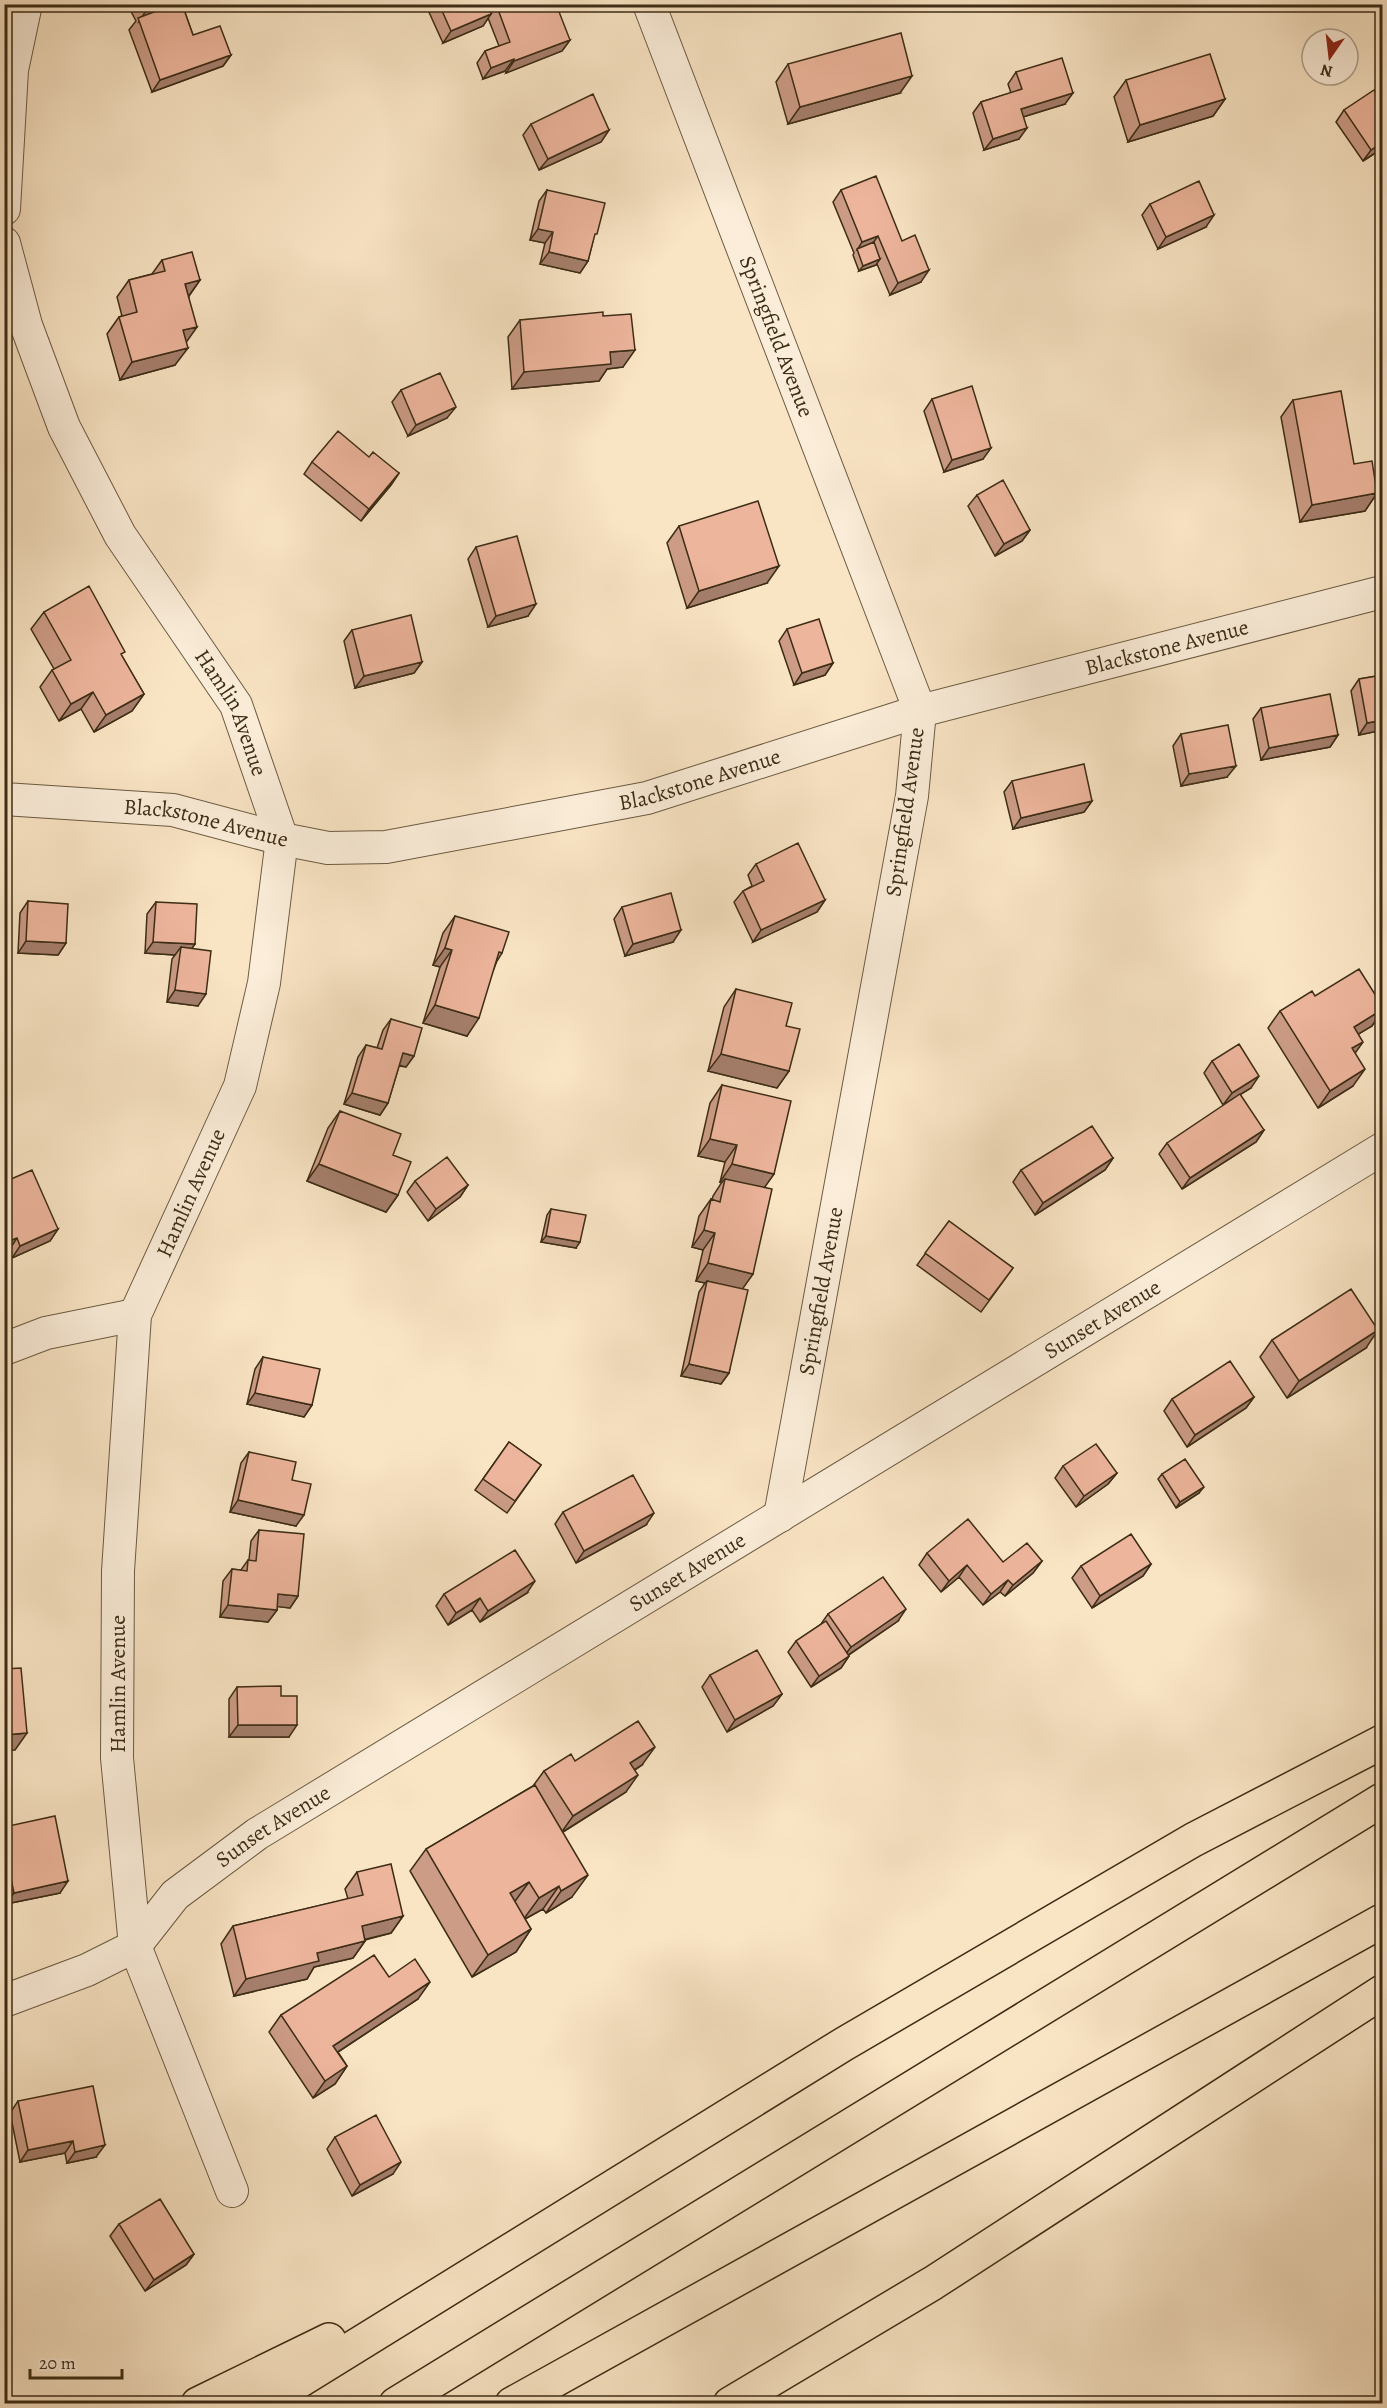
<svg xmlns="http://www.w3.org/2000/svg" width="1387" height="2408" font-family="Alegreya,serif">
  <rect width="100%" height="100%" fill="#f9e4c4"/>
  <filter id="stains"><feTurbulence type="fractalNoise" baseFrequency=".00333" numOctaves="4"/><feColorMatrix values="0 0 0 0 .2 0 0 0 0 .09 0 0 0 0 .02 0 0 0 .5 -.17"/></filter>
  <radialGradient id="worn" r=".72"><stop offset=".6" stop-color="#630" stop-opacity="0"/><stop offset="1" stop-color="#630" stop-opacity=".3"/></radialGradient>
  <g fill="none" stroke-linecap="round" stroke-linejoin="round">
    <defs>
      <g id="minor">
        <path id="s1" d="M649 4 920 711 912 796 780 1516"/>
        <path d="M4 209 12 70 26 4"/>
        <path id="s2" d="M4 243 26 325 64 427 120 535 236 705 282 839 264 983 240 1086 135 1315 118 1571 117 1758 135 1946 232 2191"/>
        <path id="s3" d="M4 799 173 810 282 839 328 848 386 847 647 798 920 711 1382 592"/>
        <path d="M4 1349 46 1333 135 1315"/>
        <path id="s4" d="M4 2001 87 1970 135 1946 175 1895 257 1834 1382 1149"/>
      </g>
      <path id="motorway" d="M198 2404 329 2340
        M262 2404 844 2044 1193 1840 1382 1742
        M396 2404 1382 1800
        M512 2404 1382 1921
        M730 2404 933 2283 1382 1992"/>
    </defs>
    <use href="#minor" stroke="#6c5b42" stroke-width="34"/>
    <use href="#motorway" stroke="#3d2d16" stroke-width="36"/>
    <use href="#minor" stroke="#fbedd9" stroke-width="32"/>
    <use href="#motorway" stroke="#f9e4c4" stroke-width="33"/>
  </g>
  <path fill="#cc9c86" stroke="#3d2d16" stroke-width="1.5" d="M127 4H182L193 35 231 55 223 66 152 92 129 30 136 21Z
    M432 4H487L489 10 493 4H496L570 40 562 51 506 73 505 71 483 79 477 63 485 51 499 46 488 18 483 26 443 43 428 10Z
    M788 64 900 93 788 124 776 82Z
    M1016 72 1065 104 1023 117 1019 139 984 150 973 113 981 102 1011 93 1008 84Z
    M1126 80 1225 99 1213 116 1128 142 1114 97Z
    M1383 98V148L1363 161 1336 122 1344 110 1380 100Z
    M531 124 609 130 601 142 539 170 523 135Z
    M547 190 593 241 588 261 580 273 540 264 545 243 530 240 539 201Z
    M841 190 902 241 921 282 890 295 877 264 876 265 859 271 853 255 854 253 833 202Z
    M1150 204 1206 227 1158 249 1142 215Z
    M162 260 200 280 189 296 186 342 175 365 120 380 107 334 119 317 122 316 117 297 129 280 152 274Z
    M603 316 623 367 607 369 599 381 512 389 508 337 520 320Z
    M401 390 447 418 408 436 392 402Z
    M932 399 983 459 944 472 924 411Z
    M1293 400 1354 464 1377 493 1365 511 1300 522 1281 417Z
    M369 457 399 473 391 485 361 521 304 474 312 462Z
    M977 495 1030 530 1022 541 995 556 968 506Z
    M679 526 767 583 687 608 667 543Z
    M476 547 528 616 488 627 468 559Z
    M44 612 122 656 144 694 132 711 94 732 81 709 59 721 40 687 52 670 54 669 31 629Z
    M787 629 833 663 825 675 794 685 779 641Z
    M352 630 422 662 414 673 355 688 344 641Z
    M1383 675V730L1359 735 1351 691 1359 679Z
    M1261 708 1338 735 1330 747 1261 760 1253 719Z
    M1181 734 1227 777 1181 786 1173 746Z
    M1383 778V799L1379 783Z
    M1012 781 1092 801 1084 812 1013 829 1004 792Z
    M756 864 825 900 817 912 753 942 734 902 743 891 752 886 748 875Z
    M28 901 66 943 58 955 18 953 20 913Z
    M156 902 195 944 192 948 198 1006 167 1002 172 959 175 955 145 953 147 914Z
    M622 907 673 942 625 956 614 919Z
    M455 916 502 953 497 961 467 1036 423 1023 440 967 433 965 443 933Z
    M736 989 786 1026 789 1071 777 1088 708 1071 724 1007Z
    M1315 996 1383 1007V1010L1372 1026 1358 1034 1355 1053 1353 1086 1318 1108 1268 1028 1280 1011Z
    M391 1019 414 1056 406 1067 399 1066 388 1103 380 1115 344 1104 358 1057 366 1045 377 1048 383 1030Z
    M1212 1061 1251 1088 1223 1105 1204 1073Z
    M722 1085 774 1174 764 1187 753 1274 742 1289 729 1373 721 1384 681 1376 699 1292 705 1283 696 1281 703 1250 692 1247 699 1216 711 1199 712 1200 713 1196 722 1182H720L725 1162 698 1156 710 1103Z
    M340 1111 393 1155 398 1195 386 1212 307 1181 328 1128Z
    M1264 1130 1256 1142 1182 1189 1159 1154 1167 1143Z
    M1113 1158 1105 1170 1035 1215 1013 1182 1021 1170Z
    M415 1181 468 1185 460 1197 428 1221 407 1192Z
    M4 1182 58 1229 50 1241 12 1258 9 1250 4 1251Z
    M551 1209 576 1248 541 1242 547 1215Z
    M949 1221 1013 1268 981 1312 917 1265Z
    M1272 1340 1366 1348 1287 1398 1260 1357Z
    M263 1357 312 1405 304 1417 247 1404 255 1369Z
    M1254 1397 1246 1408 1187 1447 1164 1411 1172 1399Z
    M509 1442 541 1465 507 1513 475 1490Z
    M249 1452 292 1480 296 1526 230 1512 241 1463Z
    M1063 1466 1117 1473 1108 1484 1076 1507 1055 1478Z
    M1162 1474 1199 1493 1176 1508 1158 1479Z
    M563 1512 646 1525 576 1563 555 1524Z
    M259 1530 298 1596 290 1608 277 1606V1610L268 1622 220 1617 223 1581 232 1569 241 1570 248 1560H249L251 1541Z
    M927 1553 1003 1562 1042 1561 1033 1573 1005 1596 1000 1592 983 1605 959 1577 941 1592 919 1565Z
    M1151 1564 1143 1576 1092 1608 1072 1578 1081 1566Z
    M527 1593 480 1622 472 1610 448 1625 436 1606 444 1594Z
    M828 1614 898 1621 849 1655V1656L841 1668 811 1687 788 1652 796 1641 821 1624Z
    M710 1675 782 1694 773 1706 727 1732 702 1687Z
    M237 1687 281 1696 289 1737H229V1699Z
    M575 1761 642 1765 635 1770 626 1792 563 1832 572 1897 546 1913 543 1909 525 1919 531 1929 516 1952 472 1977 410 1871 426 1849 533 1786 544 1771Z
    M4 1827 60 1893 6 1904 4 1896Z
    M357 1872 403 1916 391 1933 365 1940V1941L353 1958 314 1967 307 1979 234 1996 221 1944 233 1926 348 1899 345 1889Z
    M389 1977 418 1999 338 2052 347 2066 335 2084 313 2098 269 2032 281 2015Z
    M18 2101 96 2157 67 2163 65 2153 20 2162 10 2113Z
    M335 2137 393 2174 352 2196 327 2149Z
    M119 2224 194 2254 186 2265 145 2291 110 2236Z"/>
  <path fill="#a67f6d" stroke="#3d2d16" stroke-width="1.5" d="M161 4H177L139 22 145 12Z
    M491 14 483 26 443 43 451 31Z
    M570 40 562 51 506 73 514 61Z
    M231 55 223 66 152 92 160 80Z
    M514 59 505 71 483 79 491 68Z
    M912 76 900 93 788 124 800 107Z
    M1073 93 1065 104 1013 120 1021 109Z
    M1225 99 1213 116 1128 142 1140 125Z
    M1027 128 1019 139 984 150 993 139Z
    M609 130 601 142 539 170 548 159Z
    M1383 142V148L1363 161 1371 150Z
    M1214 215 1206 227 1158 249 1166 237Z
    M538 229 553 232 545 243 530 240Z
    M878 236 870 247 857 250 862 242Z
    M549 252 588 261 580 273 540 264Z
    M880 259 876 265 859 271 863 266Z
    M929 270 921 282 890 295 898 283Z
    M200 280 188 297 185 284Z
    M197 327 185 344 183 330Z
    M188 348 175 365 120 380 132 362Z
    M635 350 623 367 607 369 599 381 512 389 524 372 610 352Z
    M456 407 447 418 408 436 416 425Z
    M991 448 983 459 944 472 952 460Z
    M399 473 391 485 361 521 369 509Z
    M1377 493 1365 511 1300 522 1312 505Z
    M1030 530 1022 541 995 556 1004 544Z
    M779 566 767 583 687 608 699 591Z
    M536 604 528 616 488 627 496 616Z
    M422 662 414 673 355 688 364 676Z
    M833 663 825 675 794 685 802 673Z
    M93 692 81 709 59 721 71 704Z
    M144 694 132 711 94 732 106 715Z
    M1383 720V730L1359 735 1367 723Z
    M1338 735 1330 747 1261 760 1269 748Z
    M1236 766 1227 777 1181 786 1189 774Z
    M1092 801 1084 812 1013 829 1021 818Z
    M825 900 817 912 753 942 761 930Z
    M681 930 673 942 625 956 633 944Z
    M26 941 66 943 58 955 18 953Z
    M153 942 195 944 187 955 181 947 175 955 145 953Z
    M445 948 452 950 440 967 433 965Z
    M175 990 206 994 198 1006 167 1002Z
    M435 1005 479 1018 467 1036 423 1023Z
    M1383 1009 1372 1026 1342 1044 1354 1027Z
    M1363 1042 1351 1059 1352 1048Z
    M403 1053 414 1056 406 1067 395 1064Z
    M721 1054 789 1071 777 1088 708 1071Z
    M1365 1069 1353 1086 1318 1108 1330 1091Z
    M1259 1076 1251 1088 1223 1105 1232 1093Z
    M352 1093 388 1103 380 1115 344 1104Z
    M1264 1130 1256 1142 1182 1189 1190 1178Z
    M710 1139 737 1145 725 1162 698 1156Z
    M1113 1158 1105 1170 1035 1215 1043 1203Z
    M319 1164 398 1195 386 1212 307 1181Z
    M732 1164 774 1174 762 1191 725 1179 722 1182H720Z
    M468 1185 460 1197 428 1221 436 1209Z
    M58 1229 50 1241 12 1258 20 1246Z
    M704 1230 715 1233 703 1250 692 1247Z
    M546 1236 580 1242 576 1248 541 1242Z
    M17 1238 9 1250 4 1251V1243Z
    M708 1263 753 1274 741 1291 707 1281 705 1283 696 1281Z
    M1378 1330 1366 1348 1287 1398 1299 1381Z
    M689 1364 729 1373 721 1384 681 1376Z
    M255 1393 312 1405 304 1417 247 1404Z
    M1254 1397 1246 1408 1187 1447 1195 1435Z
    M1117 1473 1108 1484 1076 1507 1084 1496Z
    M1204 1487 1199 1493 1176 1508 1180 1502Z
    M238 1500 304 1515 296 1526 230 1512Z
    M654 1513 646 1525 576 1563 584 1551Z
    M1042 1561 1033 1573 1005 1596 1013 1585Z
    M1151 1564 1143 1576 1092 1608 1100 1596Z
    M967 1565 959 1577 941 1592 949 1581Z
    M1008 1580 1000 1592 983 1605 991 1594Z
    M535 1581 527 1593 480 1622 488 1611Z
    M278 1594 298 1596 290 1608 270 1606Z
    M480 1598 472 1610 448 1625 456 1613Z
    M228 1605 277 1610 268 1622 220 1617Z
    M906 1609 898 1621 842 1659 851 1647Z
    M849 1656 841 1668 811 1687 819 1676Z
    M782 1694 773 1706 727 1732 735 1720Z
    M238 1725H297L289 1737H229Z
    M27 1733 15 1750 4 1751V1735Z
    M655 1747 642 1765 618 1780 630 1763Z
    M638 1775 626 1792 561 1833 573 1816Z
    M588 1875 572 1897 546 1913 561 1891Z
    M68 1881 60 1893 6 1904 14 1893Z
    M529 1882 513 1904 510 1893Z
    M559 1886 543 1909 523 1920 539 1898Z
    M403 1916 391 1933 350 1943 362 1926Z
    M531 1929 516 1952 472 1977 488 1955Z
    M365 1941 353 1958 314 1967 307 1979 234 1996 246 1979 317 1953Z
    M430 1982 418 1999 321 2063 333 2046Z
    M347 2066 335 2084 313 2098 325 2081Z
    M73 2141 65 2153 20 2162 28 2150Z
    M105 2145 96 2157 67 2163 75 2152Z
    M401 2162 393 2174 352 2196 360 2185Z
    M194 2254 186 2265 145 2291 154 2280Z"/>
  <path fill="#edb59c" stroke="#3d2d16" stroke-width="1.5" d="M141 4H161L145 12Z
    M175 4H182L193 35 220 26 231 55 160 80 138 18Z
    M439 4H487L491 14 451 31Z
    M496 4H556L570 40 514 61V59L491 68 485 51 510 42Z
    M901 33 912 76 800 107 788 64Z
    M1210 54 1225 99 1140 125 1126 80Z
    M1062 58 1073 93 1021 109 1027 128 993 139 981 102 1022 89 1016 72Z
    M1374 90 1382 102 1377 105 1383 112V142L1371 150 1344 110Z
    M593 94 609 130 548 159 531 124Z
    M876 176 902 241 915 235 929 270 898 283 878 236 862 242 841 190Z
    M1199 181 1214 215 1166 237 1150 204Z
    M547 190 605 203 597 234H595L588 261 549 252 553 232 538 229Z
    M874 242 880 259 863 266 857 249Z
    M192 252 200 280 185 284 197 327 183 330 188 348 132 362 119 317 137 312 129 280 165 271 162 260Z
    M603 312V316L631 314 635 350 610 352 611 364 524 372 520 320Z
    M440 373 456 407 416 425 401 390Z
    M972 386 991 448 952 460 932 399Z
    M1341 391 1354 464 1372 461 1377 493 1312 505 1293 400Z
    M338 431 369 457 373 452 399 473 369 509 312 462Z
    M1003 480 1030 530 1004 544 977 495Z
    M758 501 779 566 699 591 679 526Z
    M517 536 536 604 496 616 476 547Z
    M89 586 125 652 121 654 144 694 106 715 93 692 71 704 52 670 71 660 44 612Z
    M411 615 422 662 364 676 352 630Z
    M819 619 833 663 802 673 787 629Z
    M1383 675V720L1367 723 1359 679Z
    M1330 694 1338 735 1269 748 1261 708Z
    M1228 725 1236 766 1189 774 1181 734Z
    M1084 764 1092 801 1021 818 1012 781Z
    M798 843 825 900 761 930 743 891 764 881 756 864Z
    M671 893 681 930 633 944 622 907Z
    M28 901 68 904 66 943 26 941Z
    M156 902 197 904 195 944 153 942Z
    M455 916 509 932 502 953 499 952 479 1018 435 1005 452 950 445 948Z
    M181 947 211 951 206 994 175 990Z
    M1359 969 1383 1007V1009L1354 1027 1363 1042 1352 1048 1365 1069 1330 1091 1280 1011 1312 991 1315 996Z
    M736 989 792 1003 786 1026 800 1029 789 1071 721 1054Z
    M391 1019 422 1028 414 1056 403 1053 388 1103 352 1093 366 1045 382 1049Z
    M1239 1044 1259 1076 1232 1093 1212 1061Z
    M722 1085 791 1101 774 1174 732 1164 737 1145 710 1139Z
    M1240 1094 1264 1130 1190 1178 1167 1143Z
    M340 1111 401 1134 393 1155 411 1162 398 1195 319 1164Z
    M1092 1126 1113 1158 1043 1203 1021 1170Z
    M447 1157 468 1185 436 1209 415 1181Z
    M32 1170 58 1229 20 1246 17 1238 4 1243V1182Z
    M725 1179 772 1189 753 1274 708 1263 715 1233 704 1230 711 1199 720 1202Z
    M551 1209 586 1215 580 1242 546 1236Z
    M949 1221 1013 1268 989 1300 925 1253Z
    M707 1281 748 1290 729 1373 689 1364Z
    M1351 1289 1378 1330 1299 1381 1272 1340Z
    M263 1357 320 1369 312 1405 255 1393Z
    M1230 1361 1254 1397 1195 1435 1172 1399Z
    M509 1442 541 1465 515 1501 483 1479Z
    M1096 1444 1117 1473 1084 1496 1063 1466Z
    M249 1452 296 1462 292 1480 311 1484 304 1515 238 1500Z
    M1185 1459 1204 1487 1180 1502 1162 1474Z
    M633 1475 654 1513 584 1551 563 1512Z
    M4 1500 7 1523H4Z
    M968 1519 1003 1562 1027 1543 1042 1561 1013 1585 1008 1580 991 1594 967 1565 949 1581 927 1553Z
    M259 1530 304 1534 298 1596 278 1594 277 1610 228 1605 232 1569 247 1571 248 1560 256 1561Z
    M1131 1534 1151 1564 1100 1596 1081 1566Z
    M515 1550 535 1581 488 1611 480 1598 456 1613 444 1594Z
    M883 1577 906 1609 851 1647 828 1614Z
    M826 1621 849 1656 819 1676 796 1641Z
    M757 1650 782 1694 735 1720 710 1675Z
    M21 1668 27 1733 4 1735V1669Z
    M281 1686V1696H297V1725H238L237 1687Z
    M638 1721 655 1747 630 1763 638 1775 573 1816 544 1771 571 1754 575 1761Z
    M535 1785 588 1875 561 1891 559 1886 539 1898 529 1882 510 1893 531 1929 488 1955 426 1849Z
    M55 1816 68 1881 14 1893 4 1846V1827Z
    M391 1864 403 1916 362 1926 365 1941 317 1953 319 1961 246 1979 233 1926 363 1895 357 1872Z
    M374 1955 389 1977 415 1959 430 1982 333 2046 347 2066 325 2081 281 2015Z
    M93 2086 105 2145 75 2152 73 2141 28 2150 18 2101Z
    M376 2115 401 2162 360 2185 335 2137Z
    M160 2199 194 2254 154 2280 119 2224Z"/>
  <g text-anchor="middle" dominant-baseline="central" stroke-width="4.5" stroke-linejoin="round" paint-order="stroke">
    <g font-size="22" fill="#3d2d16" stroke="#fbedd9">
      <text stroke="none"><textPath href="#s1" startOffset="356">Springfield Avenue</textPath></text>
      <text stroke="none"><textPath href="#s3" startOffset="1194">Blackstone Avenue</textPath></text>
      <text stroke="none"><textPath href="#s2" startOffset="526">Hamlin Avenue</textPath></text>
      <text stroke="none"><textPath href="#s3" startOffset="708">Blackstone Avenue</textPath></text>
      <text transform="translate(905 812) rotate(-82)">Springfield Avenue</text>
      <text stroke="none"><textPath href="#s3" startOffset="204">Blackstone Avenue</textPath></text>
      <text transform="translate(191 1193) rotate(-66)">Hamlin Avenue</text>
      <text transform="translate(821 1291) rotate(-80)">Springfield Avenue</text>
      <text stroke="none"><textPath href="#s4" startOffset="1299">Sunset Avenue</textPath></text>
      <text stroke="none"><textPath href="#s4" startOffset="813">Sunset Avenue</textPath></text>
      <text transform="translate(118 1684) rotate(-90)">Hamlin Avenue</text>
      <text stroke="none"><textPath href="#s4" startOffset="327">Sunset Avenue</textPath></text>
    </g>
  </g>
  <rect width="1387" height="2408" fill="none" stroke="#f9e4c4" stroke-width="24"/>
  <rect x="6" y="6" width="1375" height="2396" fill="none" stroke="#3d2d16" stroke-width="3"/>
  <rect x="12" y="12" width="1363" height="2384" fill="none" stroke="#3d2d16" stroke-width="1.5"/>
  <g transform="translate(1330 57) rotate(194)"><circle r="28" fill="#fbedd9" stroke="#afa08b" stroke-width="1.5"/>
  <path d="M0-4.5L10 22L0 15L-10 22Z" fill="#8f2418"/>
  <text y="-9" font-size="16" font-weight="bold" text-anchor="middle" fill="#3d2d16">N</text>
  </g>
  <path d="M30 2369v9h92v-9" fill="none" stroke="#3d2d16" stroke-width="3"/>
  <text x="39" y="2369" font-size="18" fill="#3d2d16" stroke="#fbedd9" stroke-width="4.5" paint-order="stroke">20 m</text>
  <rect width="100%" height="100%" filter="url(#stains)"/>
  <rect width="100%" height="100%" fill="url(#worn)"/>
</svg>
